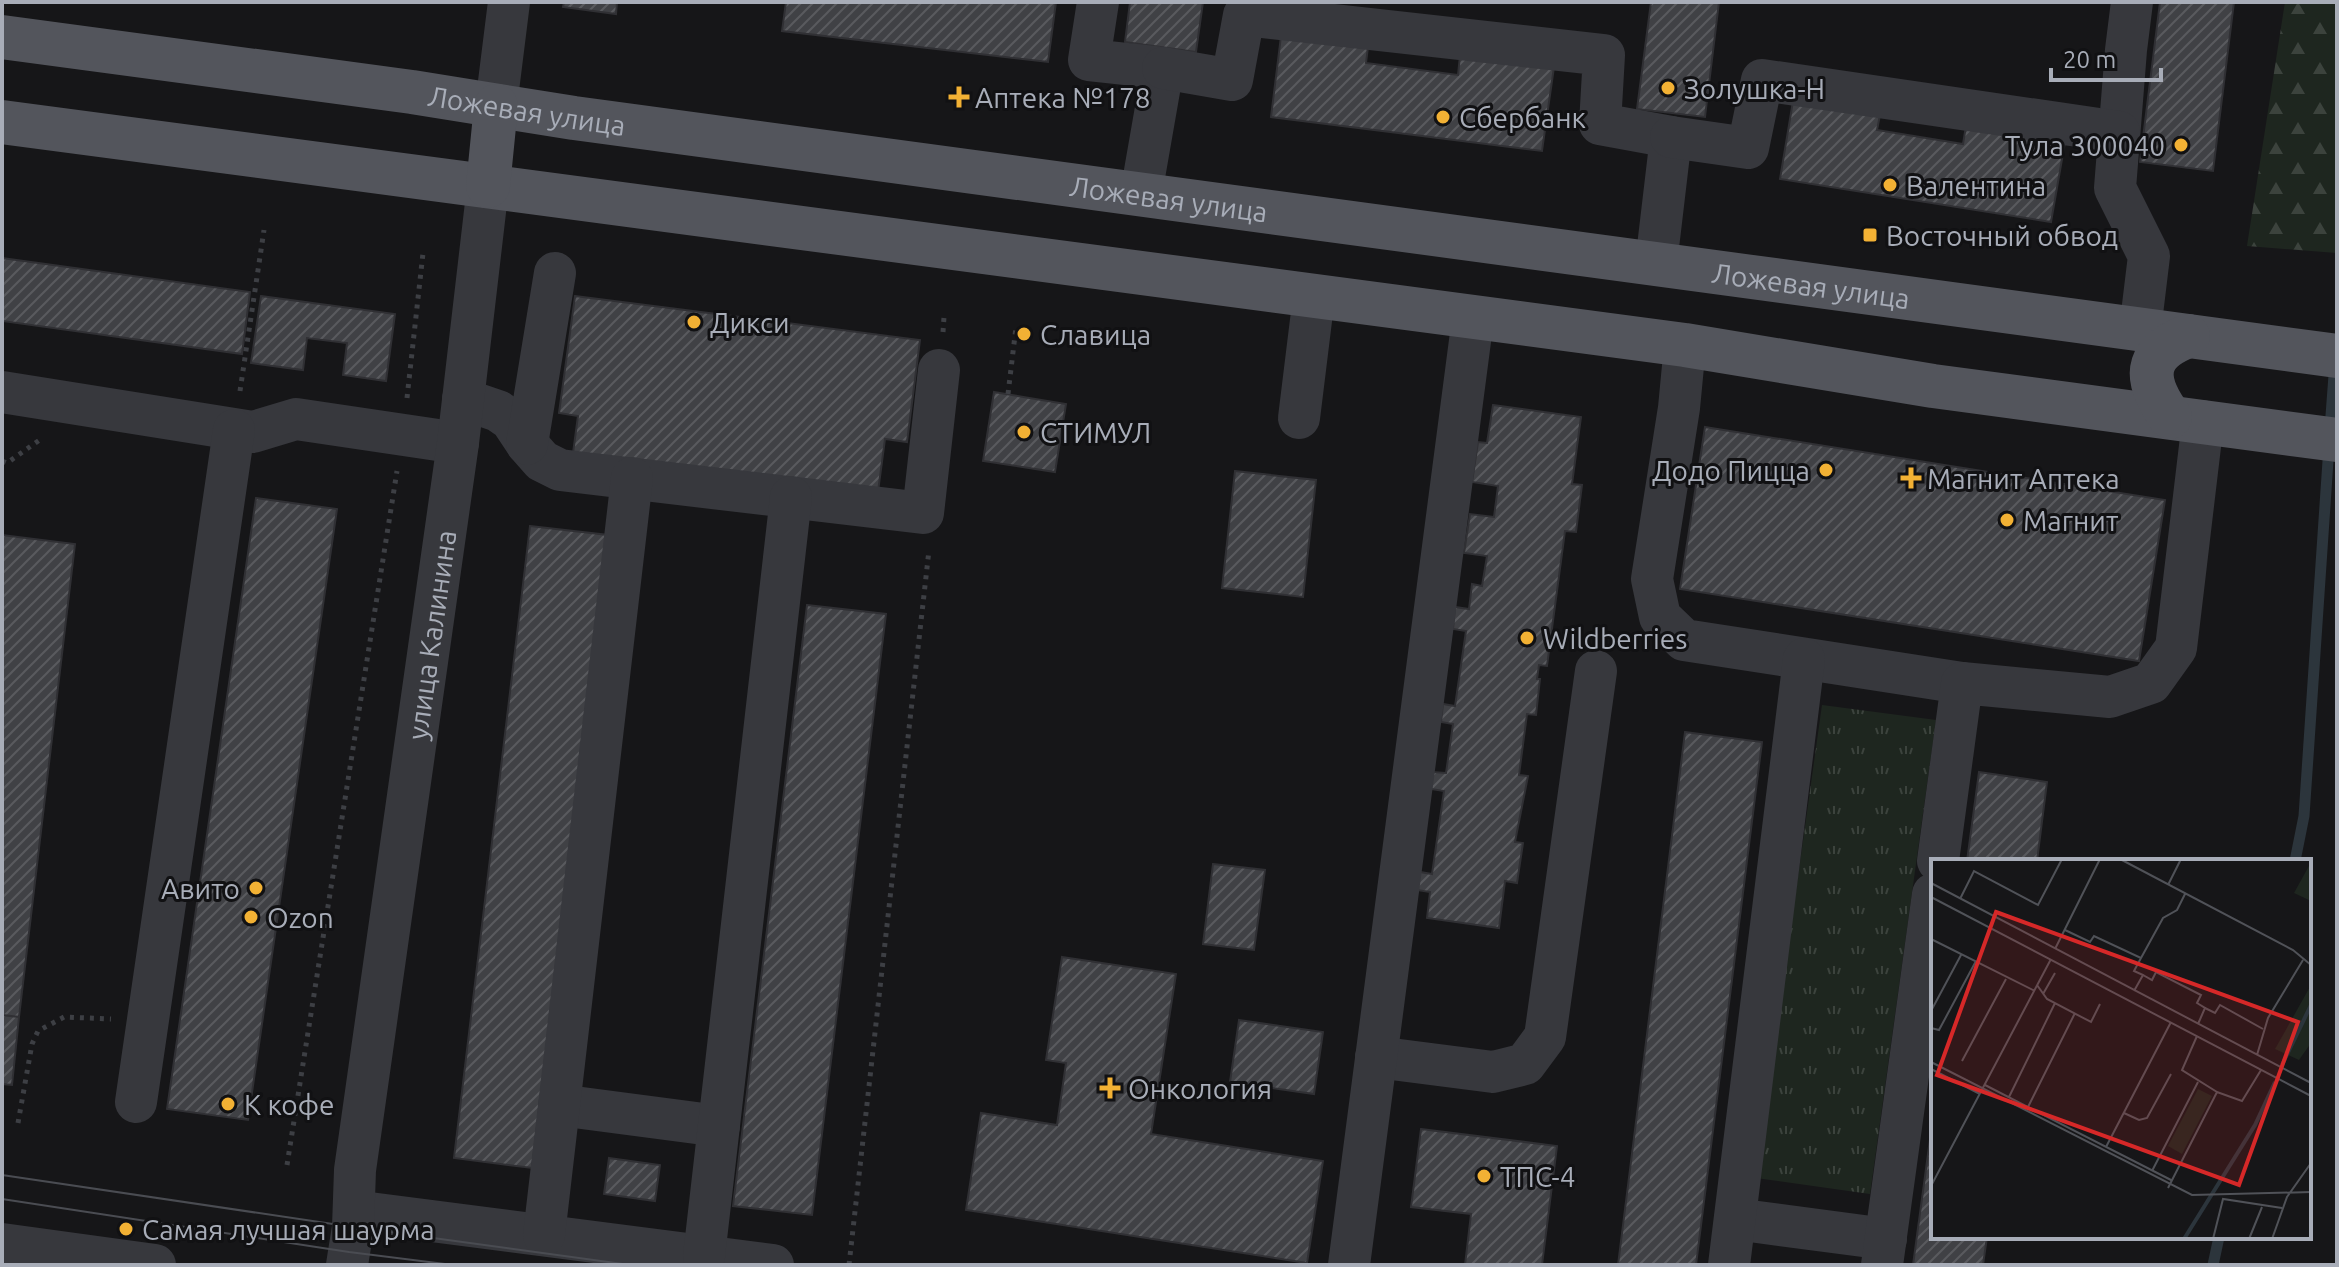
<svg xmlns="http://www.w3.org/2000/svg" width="2339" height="1267" font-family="Ubuntu,sans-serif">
  <defs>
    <pattern id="forest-firs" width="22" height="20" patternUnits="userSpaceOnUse" patternTransform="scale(2)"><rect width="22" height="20" fill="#1e261f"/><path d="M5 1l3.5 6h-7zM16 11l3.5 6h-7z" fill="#3c433d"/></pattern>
    <pattern id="park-tufts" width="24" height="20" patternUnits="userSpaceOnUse" patternTransform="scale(2)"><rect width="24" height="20" fill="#1e261f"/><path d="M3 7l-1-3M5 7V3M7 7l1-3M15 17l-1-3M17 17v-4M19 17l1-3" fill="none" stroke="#3c433d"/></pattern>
    <pattern id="building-hatch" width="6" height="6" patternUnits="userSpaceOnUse" patternTransform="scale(2)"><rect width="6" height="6" fill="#404145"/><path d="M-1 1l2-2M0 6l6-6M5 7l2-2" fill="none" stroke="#595a5e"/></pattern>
  </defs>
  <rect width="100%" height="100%" fill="#161618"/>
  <path fill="url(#forest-firs)" d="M2285 2H2337V253L2247 246Z"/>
  <path fill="url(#park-tufts)" d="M1822 705 1936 720 1870 1194 1756 1178Z"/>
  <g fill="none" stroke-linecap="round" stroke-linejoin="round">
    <path stroke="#2c353c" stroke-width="11" d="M2330 429 2335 362
      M2295 861 2304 816 2329 446
      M2213 1265 2219 1237"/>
  </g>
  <path fill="url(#building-hatch)" stroke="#303034" stroke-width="2" d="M564 2H617L616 14 563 7Z
    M786 2H1056L1048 62 782 31Z
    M1130 2H1203L1196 52 1125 42Z
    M1651 2H1719L1705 117 1637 109Z
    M2160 2H2234L2213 171 2140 162Z
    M1281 36 1368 47 1366 63 1458 75 1460 55 1554 67 1542 151 1271 117Z
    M1793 101 1880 115 1877 130 1963 144 1966 126 2065 142 2051 222 1780 179Z
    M2 258 250 292 242 354 2 321Z
    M261 296 395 314 386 381 343 375 347 343 307 338 303 370 251 363Z
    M575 296 920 340 907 442 885 439 878 492 573 453 578 416 559 413Z
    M994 392 1066 404 1055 472 983 461Z
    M1493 405 1581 417 1572 484 1582 485 1576 532 1565 531 1547 666 1539 665 1537 679H1540L1536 715 1527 714 1519 775 1528 776 1515 842 1523 843 1517 883 1505 881 1499 928 1427 918 1430 892 1417 890 1420 872 1432 874 1444 791 1431 789 1433 772 1446 773 1453 724 1441 722 1443 704 1455 706 1466 631 1453 629 1455 607 1469 609 1472 584 1482 586 1487 556 1464 553 1470 514 1494 517 1498 486 1472 482 1478 442 1487 443Z
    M1705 427 2165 500 2139 661 1680 589Z
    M1235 471 1316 480 1303 597 1222 588Z
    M256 498 337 509 248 1120 167 1109Z
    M530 526 608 535 532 1168 454 1158Z
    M2 535 75 544 19 1017 2 1015Z
    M807 605 886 614 812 1215 733 1206Z
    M1685 732 1762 742 1696 1265H1618Z
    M1979 772 2047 782 2037 861H1967Z
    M1213 864 1265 870 1254 950 1203 944Z
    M1062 957 1176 974 1151 1134 1323 1161 1307 1263 966 1210 981 1113 1057 1125 1066 1063 1046 1060Z
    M2 1015 19 1017 12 1085 2 1084Z
    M1239 1020 1323 1032 1314 1094 1230 1082Z
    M1933 1117V1237H1987L1983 1265H1913Z
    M1421 1129 1557 1146 1542 1265H1465L1471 1214 1411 1207Z
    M609 1158 660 1165 655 1201 604 1194Z"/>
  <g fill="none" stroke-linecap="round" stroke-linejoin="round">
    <path stroke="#3d3f44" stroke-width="5" stroke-dasharray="4 6" stroke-linecap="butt" d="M943 332 944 317
      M240 391 264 230
      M1008 394 1016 327
      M407 398 423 253
      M2 461 7 463 41 439
      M18 1123 32 1044 38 1031 64 1017 111 1019
      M287 1165 397 471
      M849 1265 929 550"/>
    <g stroke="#37383d" stroke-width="42">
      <path d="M1098 2 1089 60 1163 68 1141 194"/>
      <path d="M2132 2 2126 50 2115 188 2149 256 2140 330"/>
      <path d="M1163 68 1232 80 1244 15 1604 55 1600 124 1671 137 1656 264"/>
      <path d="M496 106 509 2"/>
      <path d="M1671 137 1748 148 1762 80 2119 132"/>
      <path d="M1685 345 1679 408 1652 579 1660 617 1684 640 1962 683"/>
      <path d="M2 392 253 432 296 419 458 443"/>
      <path d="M463 399 498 411 511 420 527 444 542 461 560 470 923 513 939 370"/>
      <path d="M1299 418 1314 296"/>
      <path d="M527 444 555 273"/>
      <path d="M1938 861 1962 683 2110 697 2151 683 2176 648 2203 421"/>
      <path d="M1376 1057 1493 1072 1525 1064 1545 1037 1596 671"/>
      <path d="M136 1102 234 430"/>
      <path d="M559 1105 719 1126"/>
      <path d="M354 1211 773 1265"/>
      <path d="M1735 1219 1886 1239"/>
      <path d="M544 1235 632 478"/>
      <path d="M2 1244 155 1265"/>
      <path d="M704 1256 791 497"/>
      <path id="s1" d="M347 1265 353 1227 355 1170 458 443 488 186"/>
      <path d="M1349 1265 1473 318"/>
      <path d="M1729 1265 1804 659"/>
      <path d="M1882 1265 1933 894"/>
    </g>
    <g stroke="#53555c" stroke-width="44">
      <path id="s2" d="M2 37 412 92 574 118 2337 356"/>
      <path d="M2 122 1685 345 1933 386 2337 440"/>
      <path d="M488 186 496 106"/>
      <path d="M2170 417C2144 380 2142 354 2188 336"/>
    </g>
    <path stroke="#4a4c52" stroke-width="2" d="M2 1175 353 1227 630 1265
      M2 1199 349 1252 453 1265"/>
  </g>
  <g fill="#f2b134" stroke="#111113" stroke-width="3">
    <circle cx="1668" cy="88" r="8"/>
    <path d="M955 85h8v8h8v8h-8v8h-8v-8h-8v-8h8z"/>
    <circle cx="1443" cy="117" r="8"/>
    <circle cx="2181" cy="145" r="8"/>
    <circle cx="1890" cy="185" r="8"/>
    <rect x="1862" y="227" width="16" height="16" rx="4"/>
    <circle cx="694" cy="322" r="8"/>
    <circle cx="1024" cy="334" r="8"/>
    <circle cx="1024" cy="432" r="8"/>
    <circle cx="1826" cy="470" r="8"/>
    <path d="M1907 466h8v8h8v8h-8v8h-8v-8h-8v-8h8z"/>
    <circle cx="2007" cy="520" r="8"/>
    <circle cx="1527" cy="638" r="8"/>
    <circle cx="256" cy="888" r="8"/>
    <circle cx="251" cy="917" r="8"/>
    <path d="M1106 1076h8v8h8v8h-8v8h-8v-8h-8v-8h8z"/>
    <circle cx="228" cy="1104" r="8"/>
    <circle cx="1484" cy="1176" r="8"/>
    <circle cx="126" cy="1229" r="8"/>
  </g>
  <g text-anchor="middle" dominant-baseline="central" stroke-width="6" stroke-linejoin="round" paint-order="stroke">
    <g font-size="28" fill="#a8adb8" stroke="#111113" text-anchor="start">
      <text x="1684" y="88">Золушка-Н</text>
      <text x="975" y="97">Аптека №178</text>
      <text x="1459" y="117">Сбербанк</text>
      <text x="2165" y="145" text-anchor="end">Тула 300040</text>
      <text x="1906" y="185">Валентина</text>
      <text x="1886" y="235">Восточный обвод</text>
      <text x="710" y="322">Дикси</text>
      <text x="1040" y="334">Славица</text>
      <text x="1040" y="432">СТИМУЛ</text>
      <text x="1810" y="470" text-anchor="end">Додо Пицца</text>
      <text x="1927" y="478">Магнит Аптека</text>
      <text x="2023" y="520">Магнит</text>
      <text x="1543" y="638">Wildberries</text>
      <text x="240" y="888" text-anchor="end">Авито</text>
      <text x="267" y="917">Ozon</text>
      <text x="1128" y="1088">Онкология</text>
      <text x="244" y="1104">К кофе</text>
      <text x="1500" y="1176">ТПС-4</text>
      <text x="142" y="1229">Самая лучшая шаурма</text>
    </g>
    <g font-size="28" fill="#a8adb8" stroke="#111113">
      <text stroke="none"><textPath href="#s2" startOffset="530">Ложевая улица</textPath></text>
      <text stroke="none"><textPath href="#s2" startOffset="1178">Ложевая улица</textPath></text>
      <text stroke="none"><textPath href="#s2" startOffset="1826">Ложевая улица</textPath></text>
      <text stroke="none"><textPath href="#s1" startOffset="636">улица Калинина</textPath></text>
    </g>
  </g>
  <g transform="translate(1931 859)">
    <rect width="380" height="380" fill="#161618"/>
    <path d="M379 5 380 6V42L363 34Z" fill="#1e261f"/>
    <path d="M380 126V184L368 201 344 190Z" fill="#1e261f"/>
    <path d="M267 230 281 237 251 295 237 287Z" fill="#1e261f"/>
    <path fill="none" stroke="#2c353c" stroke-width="4" d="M351 206 380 146M253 380 324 266 344 223"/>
    <path fill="none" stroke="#505258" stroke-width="2" d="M189 0 362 91 380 106M0 24 380 224M237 26 250 0M0 38 380 237M29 40 43 12 107 46 131 0M134 71 159 83 163 77 210 99 203 112 212 116 203 132M0 80 104 132M124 90 169 0M210 99 232 59 246 51 254 35M212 116 221 121 225 113 270 136 266 144 274 149 267 165M106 126 116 140 160 163 169 145M112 135 124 114M274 149 284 154 289 146 332 170M0 152 30 96M0 169 8 171 45 102M266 177 251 211 286 233M326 196 337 159 372 101M31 202 75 120M0 203 261 336 380 333M0 210 49 235M54 226 240 321M78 238 124 144M97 248 144 154M193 254 208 261 216 259 240 215M175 288 240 163M221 312 267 223M0 327 120 100M237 329 286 233 311 242 330 211M282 380 292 340 351 349M318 380 331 348M341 380 356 338 380 304"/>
    <path fill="#d62828" fill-opacity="0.15" stroke="#d62828" stroke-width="4" d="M65 53 367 163 308 326 6 216Z"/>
    <rect width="380" height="380" fill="none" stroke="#a8adb8" stroke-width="4"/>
  </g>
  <rect width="2339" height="1267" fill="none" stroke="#a8adb8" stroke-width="8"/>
  <path d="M2051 68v12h110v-12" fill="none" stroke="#a8adb8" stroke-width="4"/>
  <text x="2063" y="68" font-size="24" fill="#a8adb8" stroke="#111113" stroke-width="6" paint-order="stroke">20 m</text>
</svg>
